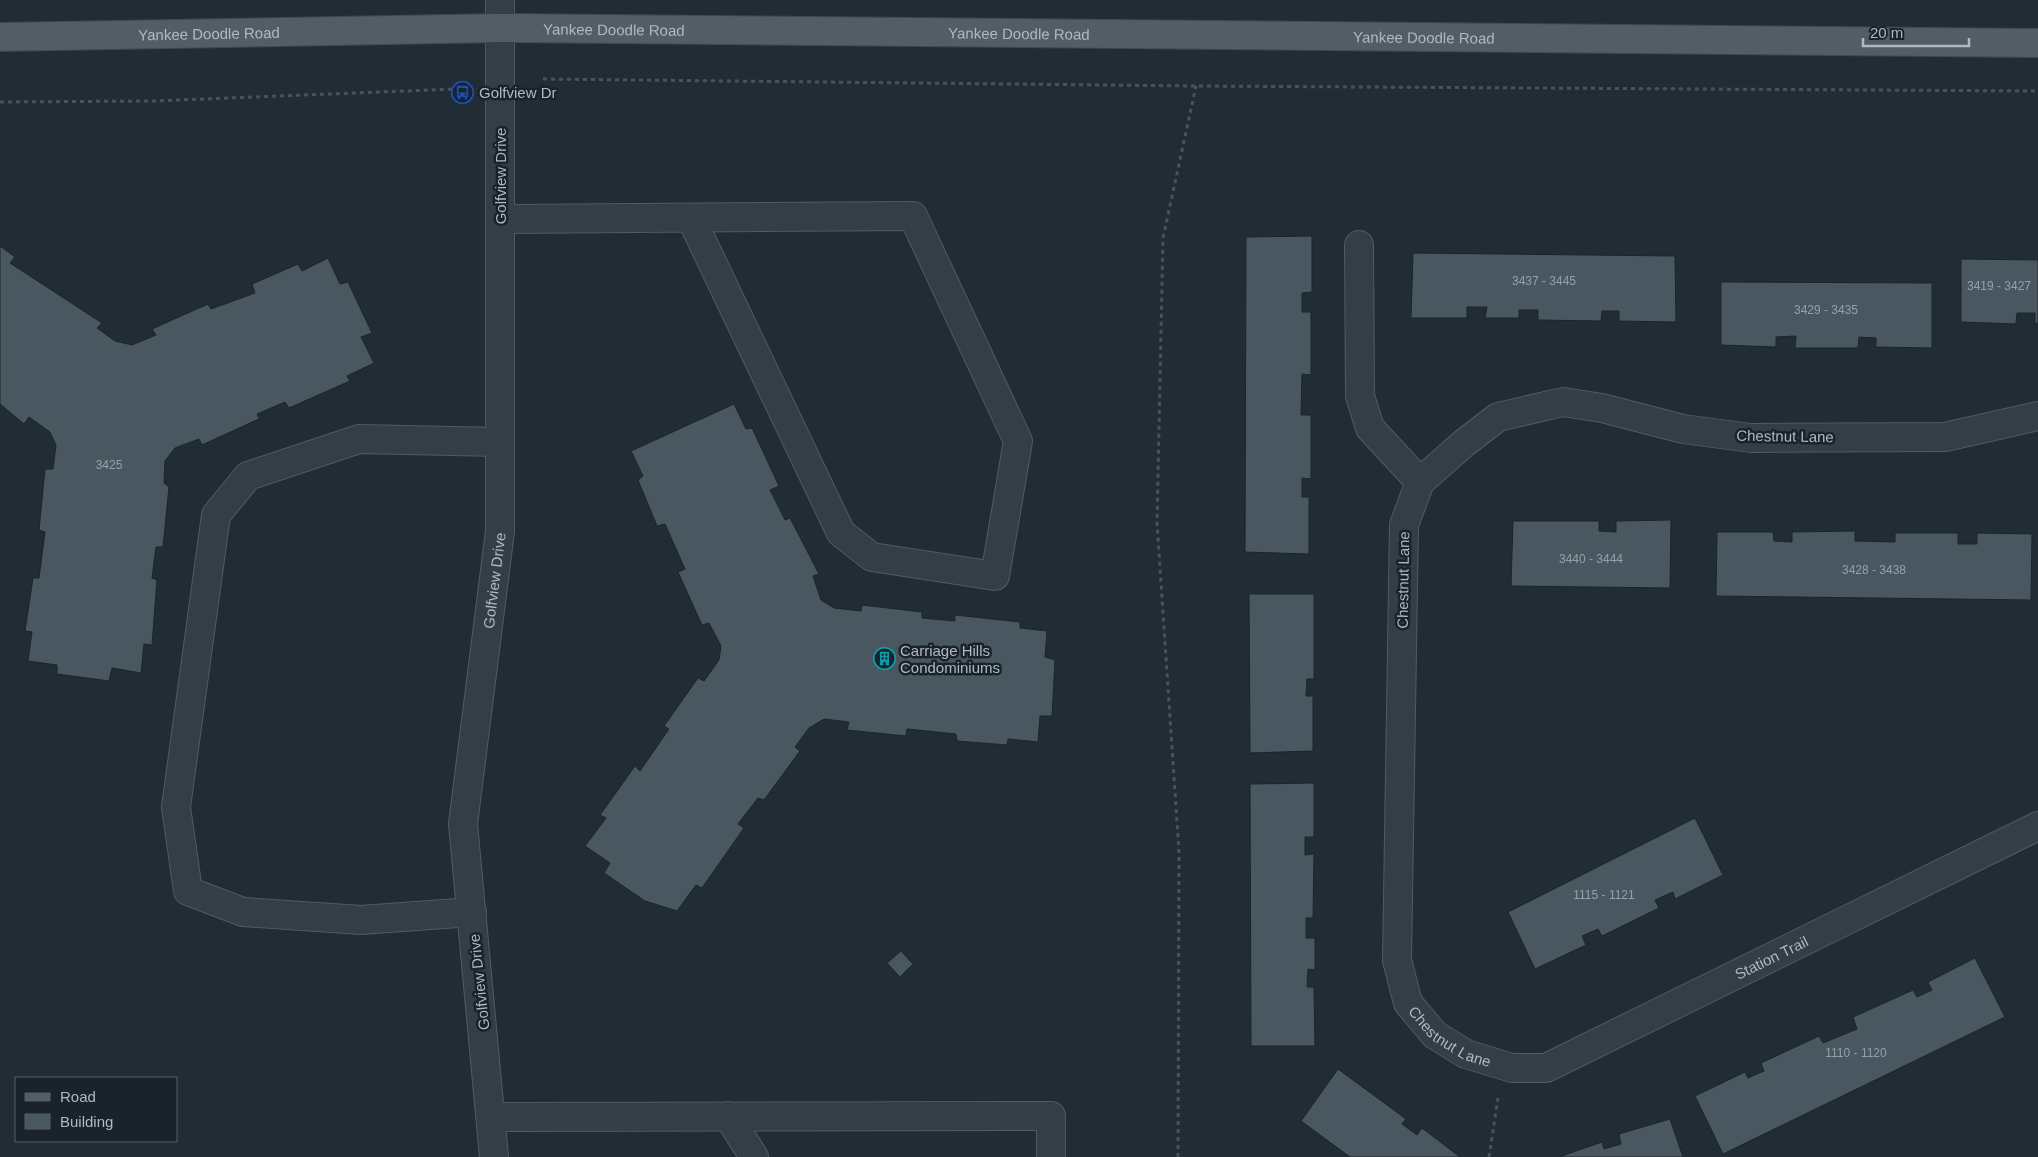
<svg xmlns="http://www.w3.org/2000/svg" width="2038" height="1157" font-family="Arial,sans-serif">
  <rect width="100%" height="100%" fill="#212c35"/>
  <path fill="#495761" stroke="#1c242c" d="M1312 236V292L1302 293V312H1311V375L1302 374 1301 415H1311V479L1302 478V497H1309V554L1245 552 1246 237Z
    M0 246 15 257 10 263 102 323 97 328 115 341 132 345 156 335 152 329 208 304 211 309 255 293 252 284 298 264 302 271 328 258 340 284 348 282 372 333 361 337 374 363 347 376 350 381 289 408 285 402 257 414 259 419 202 445 199 439 175 448 165 461 164 483 169 487 163 547H156L152 578 157 580 152 645 144 644 141 673 112 668 109 681 57 674V665L28 661 32 632 25 631 33 578H39L45 532 39 530 45 469H53L56 445 50 432 29 417 24 424 0 404Z
    M1413 253 1675 256 1676 322 1619 321V311H1602L1601 321 1538 320V310H1519V318H1485L1487 307H1467V318H1411Z
    M1961 259 2038 260V323L2035 324V313H2017L2016 324 1961 322Z
    M1721 282 1932 283V348L1876 347V338L1859 337 1858 348H1795L1796 336 1776 337V347L1721 345Z
    M734 404 746 429 752 428 779 486 770 490 785 520 790 518 819 574 813 576 821 600 834 608 861 611 862 605 922 612V618L955 621V615L1020 622V628L1047 631 1045 657 1055 660 1052 716H1040L1038 742 1008 739 1007 745 957 741 956 734 907 729 906 736 847 730 849 722 824 719 809 728 795 747 800 751 764 800 758 798 738 824 744 828 702 888 696 885 677 911 645 901 604 873 610 863 585 846 606 818 600 815 635 766 640 771 669 729 664 726 698 678 704 681 719 660 721 646 709 623 702 625 678 572 685 569 665 524 657 526 638 480 643 476 631 451Z
    M1671 520 1670 588 1511 586 1513 521H1599V531L1616 532V521Z
    M1855 531V541L1895 542V533H1958V544H1977V533L2032 534 2031 600 1716 596 1717 532H1773L1774 541 1792 542V532Z
    M1249 594H1314V679H1307L1306 696H1313V751L1250 753Z
    M1314 783V837H1305V855L1314 854 1313 918H1306V938H1315V970L1308 969 1307 987H1314L1315 1046H1251L1250 784Z
    M1695 818 1723 875 1675 899 1673 892 1655 900 1659 908 1602 936 1598 929 1582 936 1586 945 1535 969 1508 912Z
    M901 951 913 964 900 977 887 963Z
    M1975 958 2005 1017 1723 1154 1695 1096 1745 1072 1748 1078 1764 1071 1761 1063 1819 1036 1823 1043 1857 1029 1853 1017 1913 990 1917 997 1932 990 1928 982Z
    M1338 1069 1406 1119 1402 1124 1417 1135 1422 1128 1460 1157H1350L1301 1121Z
    M1670 1119 1683 1157H1559L1602 1142 1604 1149 1621 1144 1619 1134Z"/>
  <g fill="none" stroke-linecap="round" stroke-linejoin="round">
    <defs>
      <g id="minor">
        <path d="M500 219 913 216 1018 441 995 576 872 557 841 533 691 218"/>
        <path d="M1359 245 1360 396 1370 428 1420 482"/>
        <path id="s1" d="M2038 416 1945 437 1751 438 1683 429 1602 408 1563 402 1498 417 1463 444 1420 482 1404 525 1397 960 1408 1003 1435 1035 1466 1054 1512 1068H1546L2038 826"/>
        <path d="M472 912 361 920 243 912 188 891 176 807 216 515 248 476 359 439 500 442"/>
        <path d="M728 1116 754 1157"/>
        <path d="M492 1117 1051 1116V1157"/>
        <path id="s2" d="M494 1157 463 824 500 531V0"/>
      </g>
      <g id="major">
        <path id="s3" d="M0 37 500 28 2038 43"/>
      </g>
    </defs>
    <use href="#minor" stroke="#525b64" stroke-width="30"/>
    <use href="#major" stroke="#3e464f" stroke-width="30"/>
    <path stroke="#445757" stroke-width="3" stroke-dasharray="4 4" stroke-linecap="butt" d="M543 79 1196 86 2038 91
      M0 102 153 101 455 89
      M1178 1157 1179 852 1157 523 1163 238 1196 86
      M1489 1157 1498 1098"/>
    <use href="#minor" stroke="#343e46" stroke-width="28"/>
    <use href="#major" stroke="#525d66" stroke-width="28"/>
  </g>
  <defs>
    <symbol id="bus-ring" viewBox="-11 -11 22 22"><circle r="9.5" fill="#1a222a" stroke="#1a4fb4" stroke-width="1.5"/><path d="M-5-6H5V4H4V6H2V4H-2V6H-4V4H-5ZM-3.5-4V0h7V-4ZM-3.5 1.2v1.5H-2V1.2ZM2 1.2v1.5H3.5V1.2Z" fill="#1a4fb4"/></symbol>
    <symbol id="building-ring" viewBox="-11 -11 22 22"><circle r="9.5" fill="#1a222a" stroke="#0f9aa8" stroke-width="1.5"/><path d="M-4-6H4V6H1V3H-1V6H-4ZM-2.5-4.3h1.7v1.8h-1.7ZM.8-4.3h1.7v1.8H.8ZM-2.5-1h1.7V.8h-1.7ZM.8-1h1.7V.8H.8Z" fill="#0f9aa8"/></symbol>
  </defs>
  <g fill-rule="evenodd">
    <use href="#bus-ring" x="450" y="80" width="25" height="25"/>
    <use href="#building-ring" x="872" y="646" width="25" height="25"/>
  </g>
  <g text-anchor="middle" dominant-baseline="central" stroke-width="5" stroke-linejoin="round" paint-order="stroke">
    <g font-size="12" fill="#95a0aa">
      <text x="1544" y="281">3437 - 3445</text>
      <text x="1999" y="286">3419 - 3427</text>
      <text x="1826" y="310">3429 - 3435</text>
      <text x="109" y="465">3425</text>
      <text x="1591" y="559">3440 - 3444</text>
      <text x="1874" y="570">3428 - 3438</text>
      <text x="1604" y="895">1115 - 1121</text>
      <text x="1856" y="1053">1110 - 1120</text>
    </g>
    <g font-size="15" fill="#aeb9c3" stroke="#1a222a">
      <text stroke="none"><textPath href="#s3" startOffset="614">Yankee Doodle Road</textPath></text>
      <text stroke="none"><textPath href="#s3" startOffset="209">Yankee Doodle Road</textPath></text>
      <text stroke="none"><textPath href="#s3" startOffset="1019">Yankee Doodle Road</textPath></text>
      <text stroke="none"><textPath href="#s3" startOffset="1424">Yankee Doodle Road</textPath></text>
      <text transform="translate(500 176) rotate(-90)">Golfview Drive</text>
      <text transform="translate(1785 436) rotate(1)">Chestnut Lane</text>
      <text stroke="none"><textPath href="#s2" startOffset="580">Golfview Drive</textPath></text>
      <text transform="translate(1403 580) rotate(-89)">Chestnut Lane</text>
      <text stroke="none"><textPath href="#s1" startOffset="1586">Station Trail</textPath></text>
      <text transform="translate(479 982) rotate(-96)">Golfview Drive</text>
      <text stroke="none"><textPath href="#s1" startOffset="1230">Chestnut Lane</textPath></text>
    </g>
    <g font-size="15" fill="#aeb9c3" stroke="#1a222a" text-anchor="start">
      <text x="479" y="92">Golfview Dr</text>
      <text x="900" y="650">Carriage Hills<tspan x="900" dy="17">Condominiums</tspan></text>
    </g>
  </g>
  <rect x="15" y="1077" width="162" height="65" fill="#1a222a" stroke="#555e67"/>
  <rect x="25" y="1093" width="25" height="8" fill="#525d66" stroke="#555e67"/>
  <text x="60" y="1102" font-size="15" fill="#aeb9c3">Road</text>
  <rect x="25" y="1114" width="25" height="15" fill="#495761" stroke="#555e67"/>
  <text x="60" y="1127" font-size="15" fill="#aeb9c3">Building</text>
  <path d="M1863 38v8h106v-8" fill="none" stroke="#aeb9c3" stroke-width="2.5"/>
  <text x="1870" y="38" font-size="15" fill="#aeb9c3" stroke="#1a222a" stroke-width="4" paint-order="stroke">20 m</text>
</svg>
